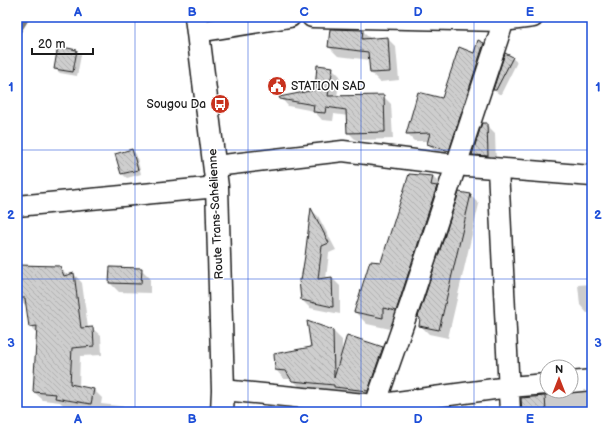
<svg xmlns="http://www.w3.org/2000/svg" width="609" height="429" font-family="'Balsamiq Sans',sans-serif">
  <defs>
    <pattern id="building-back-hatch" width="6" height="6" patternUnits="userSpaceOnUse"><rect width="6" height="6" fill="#cecece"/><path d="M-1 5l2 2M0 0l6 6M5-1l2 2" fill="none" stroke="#b0b0b0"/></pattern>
  </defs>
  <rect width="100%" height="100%" fill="#fff"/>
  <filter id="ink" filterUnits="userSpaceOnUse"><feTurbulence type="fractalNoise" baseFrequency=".025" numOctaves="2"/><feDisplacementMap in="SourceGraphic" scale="8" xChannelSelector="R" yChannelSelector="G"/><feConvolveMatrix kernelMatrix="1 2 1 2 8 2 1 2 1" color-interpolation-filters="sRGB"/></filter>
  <g filter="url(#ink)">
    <path fill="#0003" d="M363 31 371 39 387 38 396 47 399 80 380 82 371 73 370 60 338 56 329 47Z
      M484 44 491 52 456 158 435 151 428 144 429 141H414L407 134 418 93 442 100 474 54Z
      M76 51 81 55 77 76 60 73 55 69Z
      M512 58 517 62 501 94H499L494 90Z
      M332 68 340 76 337 97 383 96 391 104 393 139 356 140 348 132V116L334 114 333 121 322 120 314 111 288 106 281 98 316 91Z
      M486 124 495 133 496 165 482 163 473 155Z
      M132 150 136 154 141 174 127 178 122 174 117 154Z
      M410 175 433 177 445 189 395 330 367 324 355 312 382 263Z
      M470 195 479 204 448 338 429 334 420 325Z
      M311 210 318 216 336 250 329 253 326 279 332 278 340 286V314L310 308 302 300V281Z
      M17 266 60 267 68 276 74 274 82 283 88 328H92L101 336 102 355 80 356 79 387 93 389 102 398 101 404 146 409 149 412H86V410L64 406 60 402 43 400 34 392 37 334 30 326 27 307 19 298Z
      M141 269 150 278V293L119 292 110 283Z
      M592 284V312L587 313 580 305 578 285Z
      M333 331 342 340V354L383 348 391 357 377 397 302 389 292 379H284L276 370 312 348Z
      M563 391 566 394H572L592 392V412H523L522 398 548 396 554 395 557 392Z
      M486 407 491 412H476Z"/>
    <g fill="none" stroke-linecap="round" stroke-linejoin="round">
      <path stroke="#7a7a7a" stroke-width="6" d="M17 33 27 17"/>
    </g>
    <path fill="url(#building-back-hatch)" stroke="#1c1c1c" d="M330 29 363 30 362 39 388 37 390 72 370 73 368 52 328 47Z
      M478 40 484 43 449 151 427 144 430 133 406 134 418 92 442 98 459 47 474 53Z
      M58 46 77 50 73 72 54 69Z
      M505 53 513 57 496 90H493Z
      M317 65 333 67 328 96 384 95 385 132 347 133 346 110 326 107 325 113 313 112 314 105 280 99 279 97 315 90Z
      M482 123H487L488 156 472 155Z
      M132 149 138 170 121 174 115 154Z
      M409 174 433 176 431 185 437 186 396 311 383 308V318L354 312 370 261 381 262Z
      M459 192 471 194 439 330 419 326 420 318 418 317Z
      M311 208 329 243 322 246 318 279 332 277 333 307 301 300 299 280H301L305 256Z
      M17 265 60 266 64 276 74 273 81 328 93 327 94 346 72 348 70 384 94 389 91 404 55 398 56 394 33 392 37 326 29 327 25 298H18Z
      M110 267 142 268 141 284 109 283Z
      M307 321 333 330 334 378 347 335 383 347 368 391 334 387V385L292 381 286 371 275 370 274 354 311 347Z
      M545 396 546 412H522L521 398Z"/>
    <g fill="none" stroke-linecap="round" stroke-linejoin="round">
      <defs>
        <path id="street" d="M312 17 503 21 533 17
          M198 32 290 17
          M215 166 343 151 455 165 592 176
          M498 169 510 412
          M17 206 217 187
          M571 382 592 380
          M223 390 375 405 509 387 547 384
          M375 405 410 305 505 17"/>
        <path id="highway" d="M196 17 217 187 223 390 222 412"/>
      </defs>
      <use href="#street" stroke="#1c1c1c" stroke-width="23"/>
      <use href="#highway" stroke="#1c1c1c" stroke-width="25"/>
      <use href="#street" stroke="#fff" stroke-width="20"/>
      <use href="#highway" stroke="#fff" stroke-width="22"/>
    </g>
  </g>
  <path fill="none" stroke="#1d4ed8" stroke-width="1" stroke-opacity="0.55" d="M135 17V412M248 17V412M361 17V412M474 17V412M17 150H592M17 279H592"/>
  <defs>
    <symbol id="civic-disc" viewBox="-11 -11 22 22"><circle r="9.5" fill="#c8321e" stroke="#fff"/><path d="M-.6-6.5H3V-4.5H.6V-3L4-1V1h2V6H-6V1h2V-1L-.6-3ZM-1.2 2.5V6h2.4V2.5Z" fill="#fff"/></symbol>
    <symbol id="bus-disc" viewBox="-11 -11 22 22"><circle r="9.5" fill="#c8321e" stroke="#fff"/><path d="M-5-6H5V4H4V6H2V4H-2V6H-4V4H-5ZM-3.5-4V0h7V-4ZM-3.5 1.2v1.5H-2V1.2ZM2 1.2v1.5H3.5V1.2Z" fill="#fff"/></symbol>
  </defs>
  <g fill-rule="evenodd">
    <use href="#civic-disc" x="266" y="75" width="22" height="22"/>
    <use href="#bus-disc" x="209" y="93" width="22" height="22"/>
  </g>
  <g text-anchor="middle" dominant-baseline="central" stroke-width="3" stroke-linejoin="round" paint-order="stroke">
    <g font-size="12" fill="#1c1c1c" stroke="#fff" text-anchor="start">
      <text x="291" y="86">STATION SAD</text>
      <text x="206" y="104" text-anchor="end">Sougou Da</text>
    </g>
    <g font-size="12" fill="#1c1c1c" stroke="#fff">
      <text transform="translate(216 214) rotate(-93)">Route Trans-Sahélienne</text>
    </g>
  </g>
  <rect width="609" height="429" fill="none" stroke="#fff" stroke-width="44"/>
  <g transform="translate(559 379)"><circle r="19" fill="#ffffff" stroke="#a4a4a4"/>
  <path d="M0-3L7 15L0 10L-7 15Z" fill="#c8321e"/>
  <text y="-6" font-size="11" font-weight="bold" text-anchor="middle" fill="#1c1c1c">N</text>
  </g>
  <path d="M32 48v6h61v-6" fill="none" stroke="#1c1c1c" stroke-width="2"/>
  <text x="38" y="48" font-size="12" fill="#1c1c1c" stroke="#ffffff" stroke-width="3" paint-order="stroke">20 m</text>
  <rect x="22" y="22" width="565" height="385" fill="none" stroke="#1d4ed8" stroke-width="1.5"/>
  <g font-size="13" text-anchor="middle" font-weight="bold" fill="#1d4ed8">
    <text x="78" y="16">A</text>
    <text x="192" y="16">B</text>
    <text x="304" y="16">C</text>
    <text x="418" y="16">D</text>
    <text x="530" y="16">E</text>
    <text x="11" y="91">1</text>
    <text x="598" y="91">1</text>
    <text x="11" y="219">2</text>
    <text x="598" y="219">2</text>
    <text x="11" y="347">3</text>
    <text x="598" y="347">3</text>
    <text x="78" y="423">A</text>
    <text x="192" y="423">B</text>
    <text x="304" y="423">C</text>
    <text x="418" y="423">D</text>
    <text x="530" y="423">E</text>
  </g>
</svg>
